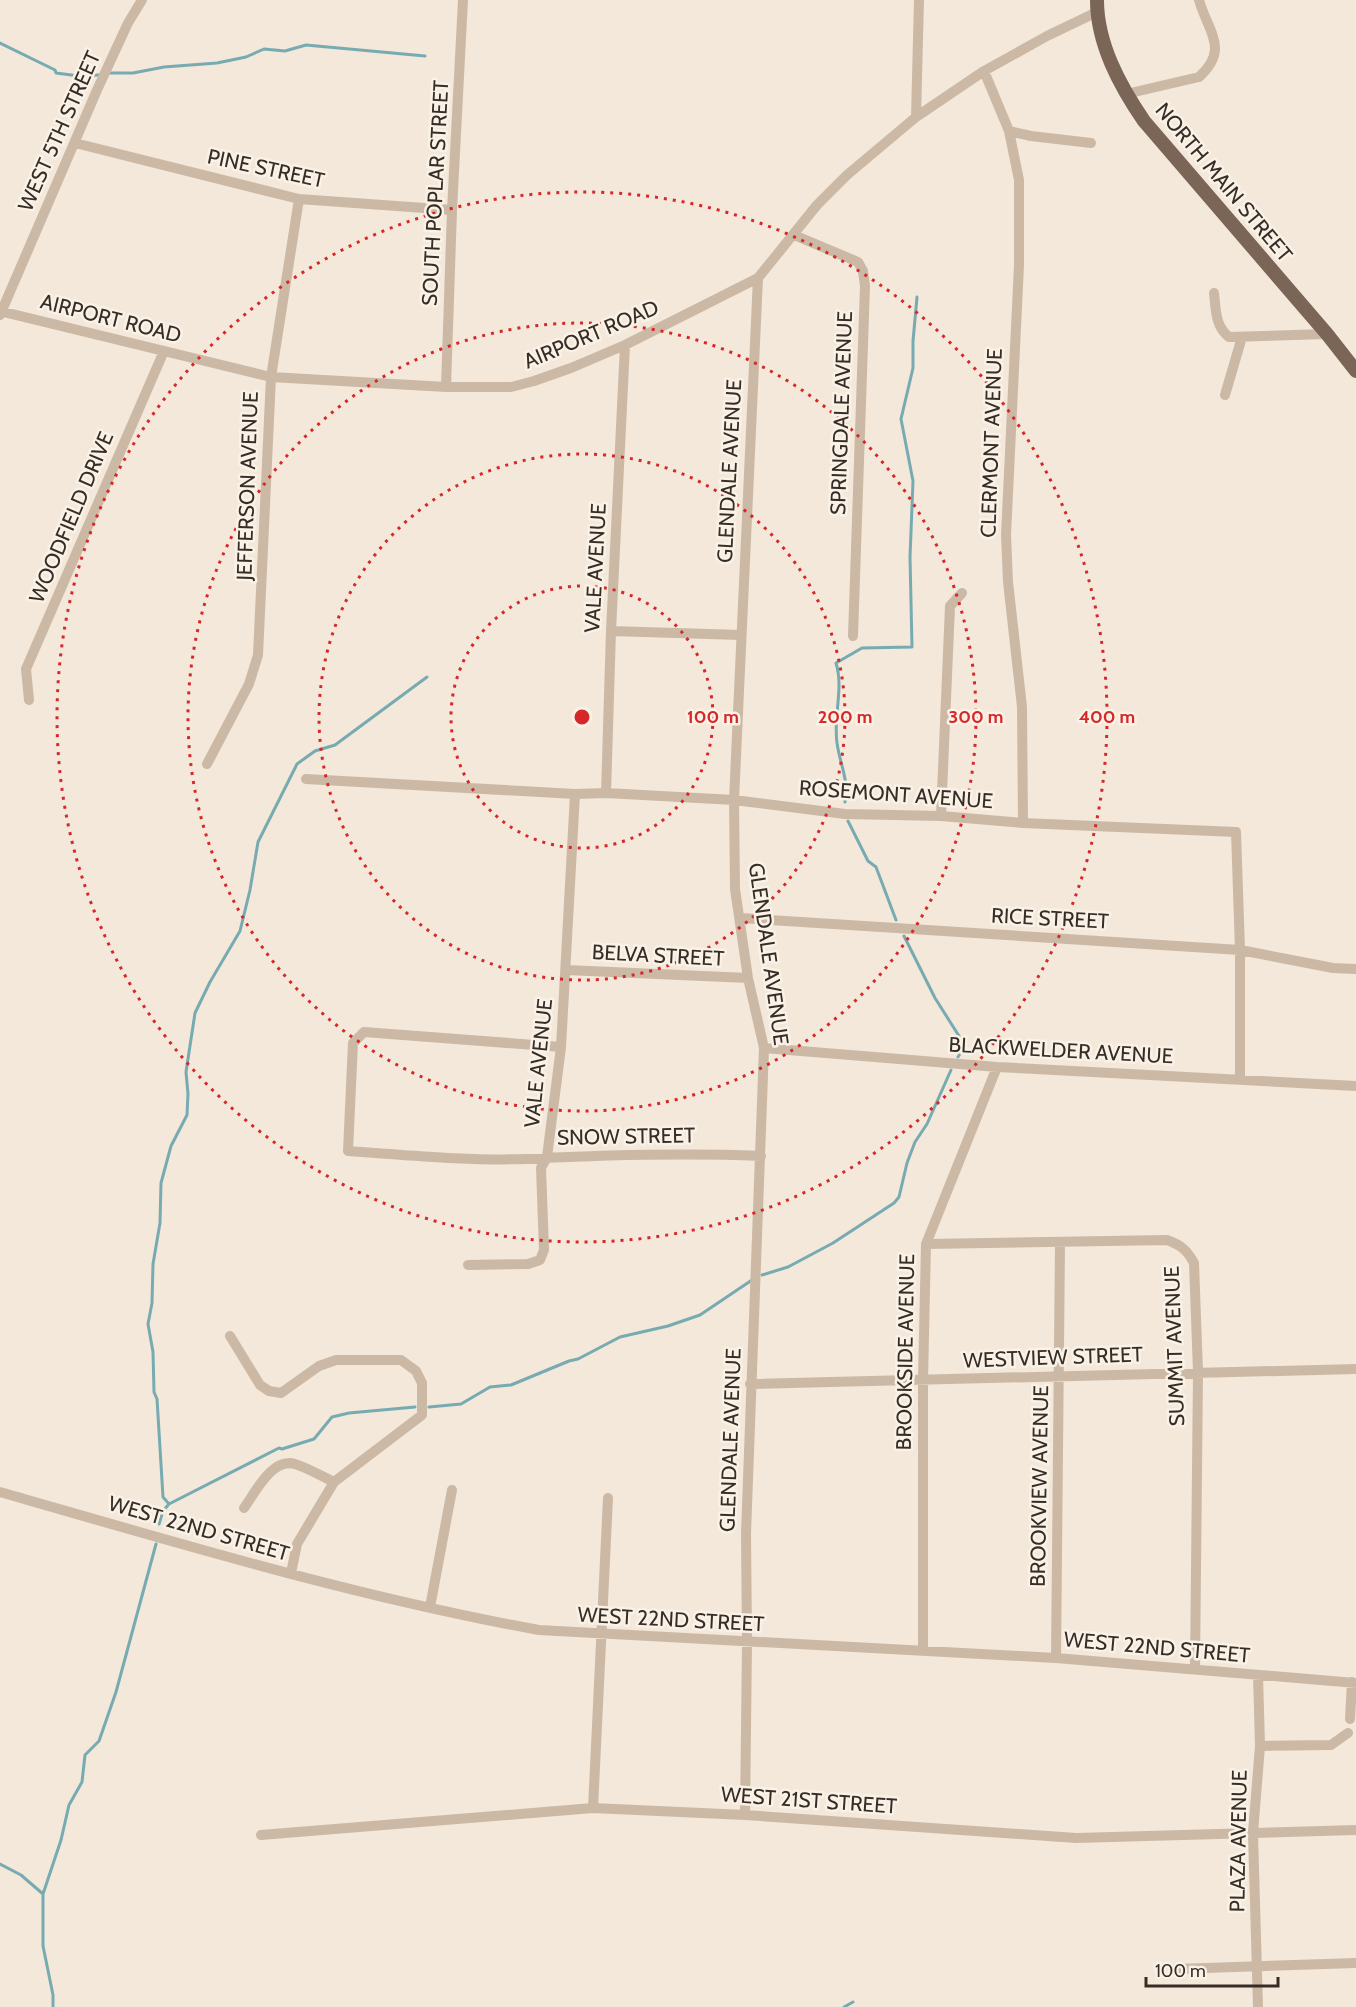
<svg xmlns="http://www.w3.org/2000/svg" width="1356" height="2007" font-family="Cabin,sans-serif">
  <rect width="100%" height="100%" fill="#f3e8da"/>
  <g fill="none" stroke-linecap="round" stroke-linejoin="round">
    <path stroke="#77abb1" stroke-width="3" d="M0 43 55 70 56 73 79 76 99 75
      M108 73H133L164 67 217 63 246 57 264 49 285 51 306 45 425 56
      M845 802C849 779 840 765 837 743 833 716 844 689 836 663L862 648 912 647 910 557 913 481 901 419 913 368V341L917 297
      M848 821 868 861 876 867 896 920
      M904 936 935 998 959 1036 961 1052 958 1057
      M762 1275 788 1267 833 1243 894 1203 899 1197 907 1163 915 1142 927 1124 951 1070
      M429 1407 461 1404 490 1387 511 1385 569 1361 578 1359 620 1337 668 1326 700 1315 752 1280
      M169 1504 163 1497 157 1399 154 1392 153 1352 148 1324 152 1303 153 1264 160 1223 161 1183 171 1146 187 1115 188 1094 186 1072 195 1013 210 982 240 931 250 890 258 842 297 764 315 751 335 745 427 677
      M159 1524 163 1511 169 1504 279 1448 282 1449 314 1439 332 1417 349 1413 415 1407
      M0 1864 21 1875 43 1894
      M53 2007V1995L43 1946V1894L61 1840 69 1805 82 1782 85 1755 99 1741 116 1692 156 1544
      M844 2007 853 2002"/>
    <path stroke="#cbb9a5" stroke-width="10" d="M984 71 1009 131 1019 180V265L1006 535 1008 582 1022 707 1023 823
      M1126 94 1199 77C1230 49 1208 32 1199 0
      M916 117 919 0
      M1009 131 1031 136 1091 143
      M75 143 299 199 452 210
      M794 235 858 262 863 271 865 286 853 636
      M1214 293C1216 310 1215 326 1229 337L1327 334
      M0 311 271 377 446 387H511L534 381 571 368 625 345 758 278 817 205 847 175 916 117 984 71 1047 36 1097 12
      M0 315 97 90 128 23 142 0
      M446 387 452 210 463 0
      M1225 395 1242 337
      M611 631 741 635
      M29 700 26 669 164 351
      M207 764 249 684 258 655 271 377 299 199
      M306 779 575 794 606 793 734 800 845 814 941 816 1023 823 1236 832 1240 950V1080
      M606 793 611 631 625 345
      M941 816 950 606 962 593
      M740 918 1240 950 1333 968 1356 969
      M566 970 748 978
      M561 1047 364 1032 353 1043 348 1151C407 1155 468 1161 527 1159 605 1155 683 1153 761 1156
      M764 1048 997 1067 1356 1086
      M926 1244 1167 1240C1181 1245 1187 1250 1194 1263L1198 1372 1195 1668
      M468 1265 528 1264 540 1260 544 1250 541 1168 547 1157 561 1047 575 794
      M230 1336 260 1385 269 1391 281 1393 319 1366 336 1360H401L416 1371 422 1383V1415L334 1482 297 1544 291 1573
      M750 1384 1356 1369
      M0 1492C178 1543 356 1597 539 1630L1056 1658 1356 1683
      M244 1508C255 1493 272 1457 295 1464 308 1468 321 1476 334 1482
      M430 1607 452 1490
      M923 1651V1381L926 1244 997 1067
      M1056 1658 1060 1243
      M1350 1719 1352 1682
      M1260 1746 1331 1745 1348 1733
      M593 1808 608 1498
      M745 1815 747 1643 746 1533 764 1048 748 978 735 889 734 800 758 278
      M261 1835 593 1808 745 1815 1076 1838 1356 1830
      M1176 1969 1356 1963
      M1258 2007 1253 1833 1260 1746 1258 1675"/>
    <path stroke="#7a6557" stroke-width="14" d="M1097 0C1097 44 1120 86 1144 121L1327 334 1356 371"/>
  </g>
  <g fill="none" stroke="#d62828" stroke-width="3" stroke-dasharray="3 6">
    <circle cx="582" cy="717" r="131"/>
    <circle cx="582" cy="717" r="263"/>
    <circle cx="582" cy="717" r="394"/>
    <circle cx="582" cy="717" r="525"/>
  </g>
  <g text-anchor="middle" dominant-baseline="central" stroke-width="5" stroke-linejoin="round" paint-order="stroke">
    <g font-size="21" fill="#372d27" stroke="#faf2e6">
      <text transform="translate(59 131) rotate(-66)">WEST 5TH STREET</text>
      <text transform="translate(266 168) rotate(12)">PINE STREET</text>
      <text transform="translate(1224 182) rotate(50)">NORTH MAIN STREET</text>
      <text transform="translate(435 193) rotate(-87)">SOUTH POPLAR STREET</text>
      <text transform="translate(111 318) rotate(14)">AIRPORT ROAD</text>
      <text transform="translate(591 334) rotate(-23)">AIRPORT ROAD</text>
      <text transform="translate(841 413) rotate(-88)">SPRINGDALE AVENUE</text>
      <text transform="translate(991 443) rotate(-88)">CLERMONT AVENUE</text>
      <text transform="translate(729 471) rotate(-87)">GLENDALE AVENUE</text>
      <text transform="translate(247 486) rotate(-88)">JEFFERSON AVENUE</text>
      <text transform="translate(71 517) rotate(-67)">WOODFIELD DRIVE</text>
      <text transform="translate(595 568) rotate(-87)">VALE AVENUE</text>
      <text transform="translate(896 794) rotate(4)">ROSEMONT AVENUE</text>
      <text transform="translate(1050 918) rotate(3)">RICE STREET</text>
      <text transform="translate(769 954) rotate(82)">GLENDALE AVENUE</text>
      <text transform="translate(658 955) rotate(3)">BELVA STREET</text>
      <text transform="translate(1061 1050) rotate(3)">BLACKWELDER AVENUE</text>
      <text transform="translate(538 1063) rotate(-84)">VALE AVENUE</text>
      <text transform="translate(626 1136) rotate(-1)">SNOW STREET</text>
      <text transform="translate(1174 1346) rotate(-92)">SUMMIT AVENUE</text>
      <text transform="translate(905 1352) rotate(-89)">BROOKSIDE AVENUE</text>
      <text transform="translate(1053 1357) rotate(-2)">WESTVIEW STREET</text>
      <text transform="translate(730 1440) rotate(-88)">GLENDALE AVENUE</text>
      <text transform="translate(1039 1486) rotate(-89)">BROOKVIEW AVENUE</text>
      <text transform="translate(199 1528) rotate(16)">WEST 22ND STREET</text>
      <text transform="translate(671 1619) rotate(3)">WEST 22ND STREET</text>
      <text transform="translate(1157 1647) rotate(5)">WEST 22ND STREET</text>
      <text transform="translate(809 1800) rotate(4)">WEST 21ST STREET</text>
      <text transform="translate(1238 1841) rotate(-89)">PLAZA AVENUE</text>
    </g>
  </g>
  <circle cx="582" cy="717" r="9" fill="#d62828" stroke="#faf2e6" stroke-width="3"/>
  <g font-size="18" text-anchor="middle" font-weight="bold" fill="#d62828" stroke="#faf2e6" stroke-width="5" stroke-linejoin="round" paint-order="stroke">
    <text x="713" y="723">100 m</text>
    <text x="845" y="723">200 m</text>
    <text x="976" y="723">300 m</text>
    <text x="1107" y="723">400 m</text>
  </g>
  <path d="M1146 1977v9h132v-9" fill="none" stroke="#372d27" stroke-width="3"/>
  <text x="1155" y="1977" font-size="18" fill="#372d27" stroke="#faf2e6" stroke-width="4.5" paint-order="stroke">100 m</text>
</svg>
